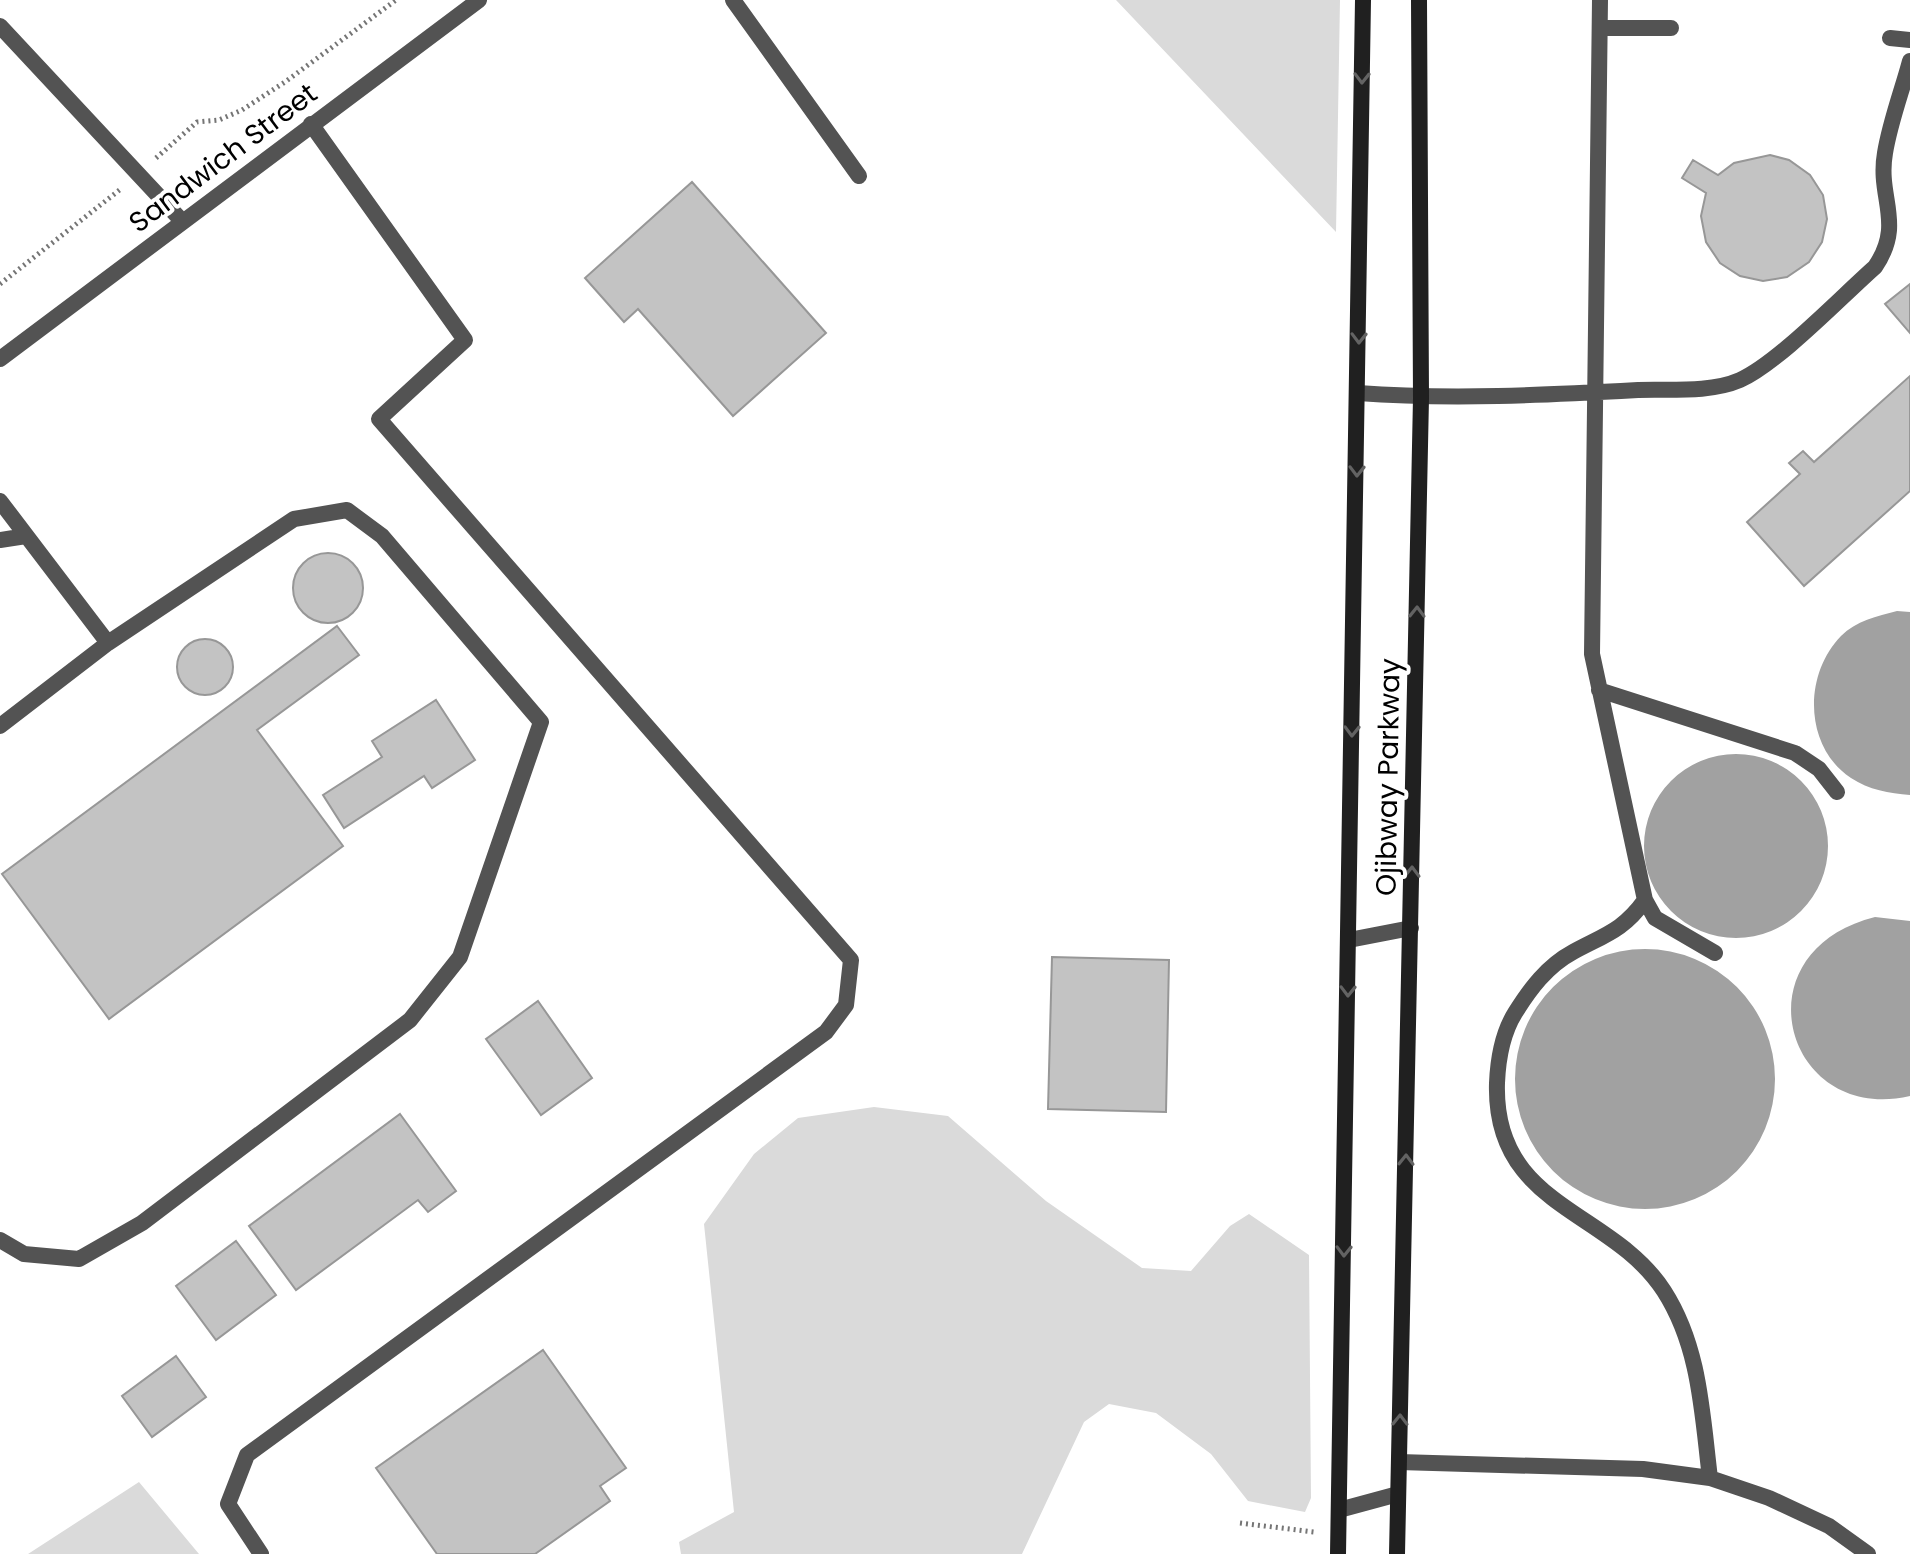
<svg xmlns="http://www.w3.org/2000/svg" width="1910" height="1554" font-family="Poppins,sans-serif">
  <rect width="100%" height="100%" fill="#fff"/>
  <path fill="#dadada" d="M1116 0H1340L1336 232Z
    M874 1107 948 1116 1046 1201 1142 1268 1191 1271 1230 1226 1249 1214 1309 1255 1311 1498 1305 1512 1248 1501 1211 1454 1156 1413 1109 1404 1084 1422 1022 1554H681L679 1542 734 1512 704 1224 754 1154 798 1118Z
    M139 1482 199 1554H28Z"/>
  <path fill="#a1a1a1" d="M1897 611 1910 612V795C1889 793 1869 790 1851 778 1804 747 1803 675 1841 636 1856 621 1877 616 1897 611Z
    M1644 846a92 92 0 1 1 184 0a92 92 0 1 1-184 0Z
    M1875 917 1910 921V1096C1785 1125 1736 952 1875 917Z
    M1515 1079a130 130 0 1 1 260 0a130 130 0 1 1-260 0Z"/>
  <path fill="#c3c3c3" stroke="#979797" stroke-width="2" d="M1770 155 1789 160 1810 175 1823 195 1827 219 1822 242 1809 262 1787 277 1763 281 1740 276 1720 263 1706 242 1701 216 1706 193 1682 178 1693 160 1718 175 1734 163Z
    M692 182 826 333 733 416 638 309 624 322 585 278Z
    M1910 284V333L1885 304Z
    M1910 376V491L1804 586 1747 522 1800 474 1789 463 1803 451 1814 462Z
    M293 588a35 35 0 1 1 70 0a35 35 0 1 1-70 0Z
    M337 626 359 655 257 730 343 846 109 1019 2 874Z
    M177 667a28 28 0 1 1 56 0a28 28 0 1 1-56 0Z
    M436 700 475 760 432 788 424 776 344 828 323 795 382 757 372 741Z
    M1052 957 1169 960 1166 1112 1048 1109Z
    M538 1001 592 1078 541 1115 486 1039Z
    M400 1114 456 1191 428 1212 418 1200 296 1290 249 1226Z
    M236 1241 276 1295 216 1340 176 1286Z
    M543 1350 626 1468 600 1486 610 1501 535 1554H437L376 1468Z
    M176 1356 206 1397 152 1437 122 1396Z"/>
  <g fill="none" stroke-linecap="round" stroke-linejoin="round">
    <path stroke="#757575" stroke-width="5" stroke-dasharray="2 4" stroke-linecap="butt" d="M156 158 197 122 219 120 242 110 285 82 396 0
      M0 284 122 188
      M1240 1523 1314 1532"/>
    <path stroke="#535353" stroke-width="16" d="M733 0 859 176
      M1600 0 1592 654 1645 900 1655 918 1715 953
      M1600 28H1671
      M1890 38 1910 40
      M1358 393C1451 400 1545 395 1638 390 1670 389 1710 393 1740 380 1778 363 1841 297 1875 267 1905 223 1877 198 1885 153 1890 122 1902 91 1910 61
      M0 501 108 643 294 519 347 510 382 536 541 722 460 957 410 1020 142 1223 79 1259 24 1254 0 1240
      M0 540 26 536
      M1599 690 1795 753 1819 769 1837 792
      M0 726 108 643
      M1645 900C1623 931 1604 935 1573 952 1547 966 1530 989 1515 1013 1502 1034 1498 1059 1497 1083 1493 1208 1611 1209 1664 1291 1700 1347 1702 1413 1710 1478
      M1349 940 1411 928
      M1399 1462 1643 1469 1710 1478 1769 1498 1829 1526 1868 1554
      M1339 1510 1398 1494
      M261 1554 228 1504 247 1455 826 1032 846 1005 851 960 379 419 465 340 311 124"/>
    <path stroke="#535353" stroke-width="16" d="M0 26 182 221
      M0 359 479 0"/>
    <path stroke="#202020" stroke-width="16" d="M1338 1554 1363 0
      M1397 1554 1421 398 1419 0"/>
  </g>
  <defs><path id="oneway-chevron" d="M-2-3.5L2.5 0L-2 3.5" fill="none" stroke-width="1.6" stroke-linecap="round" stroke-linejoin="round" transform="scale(2)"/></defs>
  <g stroke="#636363">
    <use href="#oneway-chevron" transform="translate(1362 78) rotate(91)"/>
    <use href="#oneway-chevron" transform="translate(1359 338) rotate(91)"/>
    <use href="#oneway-chevron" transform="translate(1357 471) rotate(91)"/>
    <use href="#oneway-chevron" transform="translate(1417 612) rotate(-89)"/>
    <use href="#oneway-chevron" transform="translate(1352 731) rotate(91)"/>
    <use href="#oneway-chevron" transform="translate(1412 872) rotate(-89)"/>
    <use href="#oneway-chevron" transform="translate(1348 991) rotate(91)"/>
    <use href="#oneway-chevron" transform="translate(1406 1160) rotate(-89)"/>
    <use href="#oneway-chevron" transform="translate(1344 1251) rotate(91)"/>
    <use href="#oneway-chevron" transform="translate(1400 1420) rotate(-89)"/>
  </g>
  <g text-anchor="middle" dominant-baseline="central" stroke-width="8" stroke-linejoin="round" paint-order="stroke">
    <g font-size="28" fill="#000" stroke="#fff">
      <text transform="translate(223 158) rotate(-37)">Sandwich Street</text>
      <text transform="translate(1388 777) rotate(-89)">Ojibway Parkway</text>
    </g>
  </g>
</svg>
